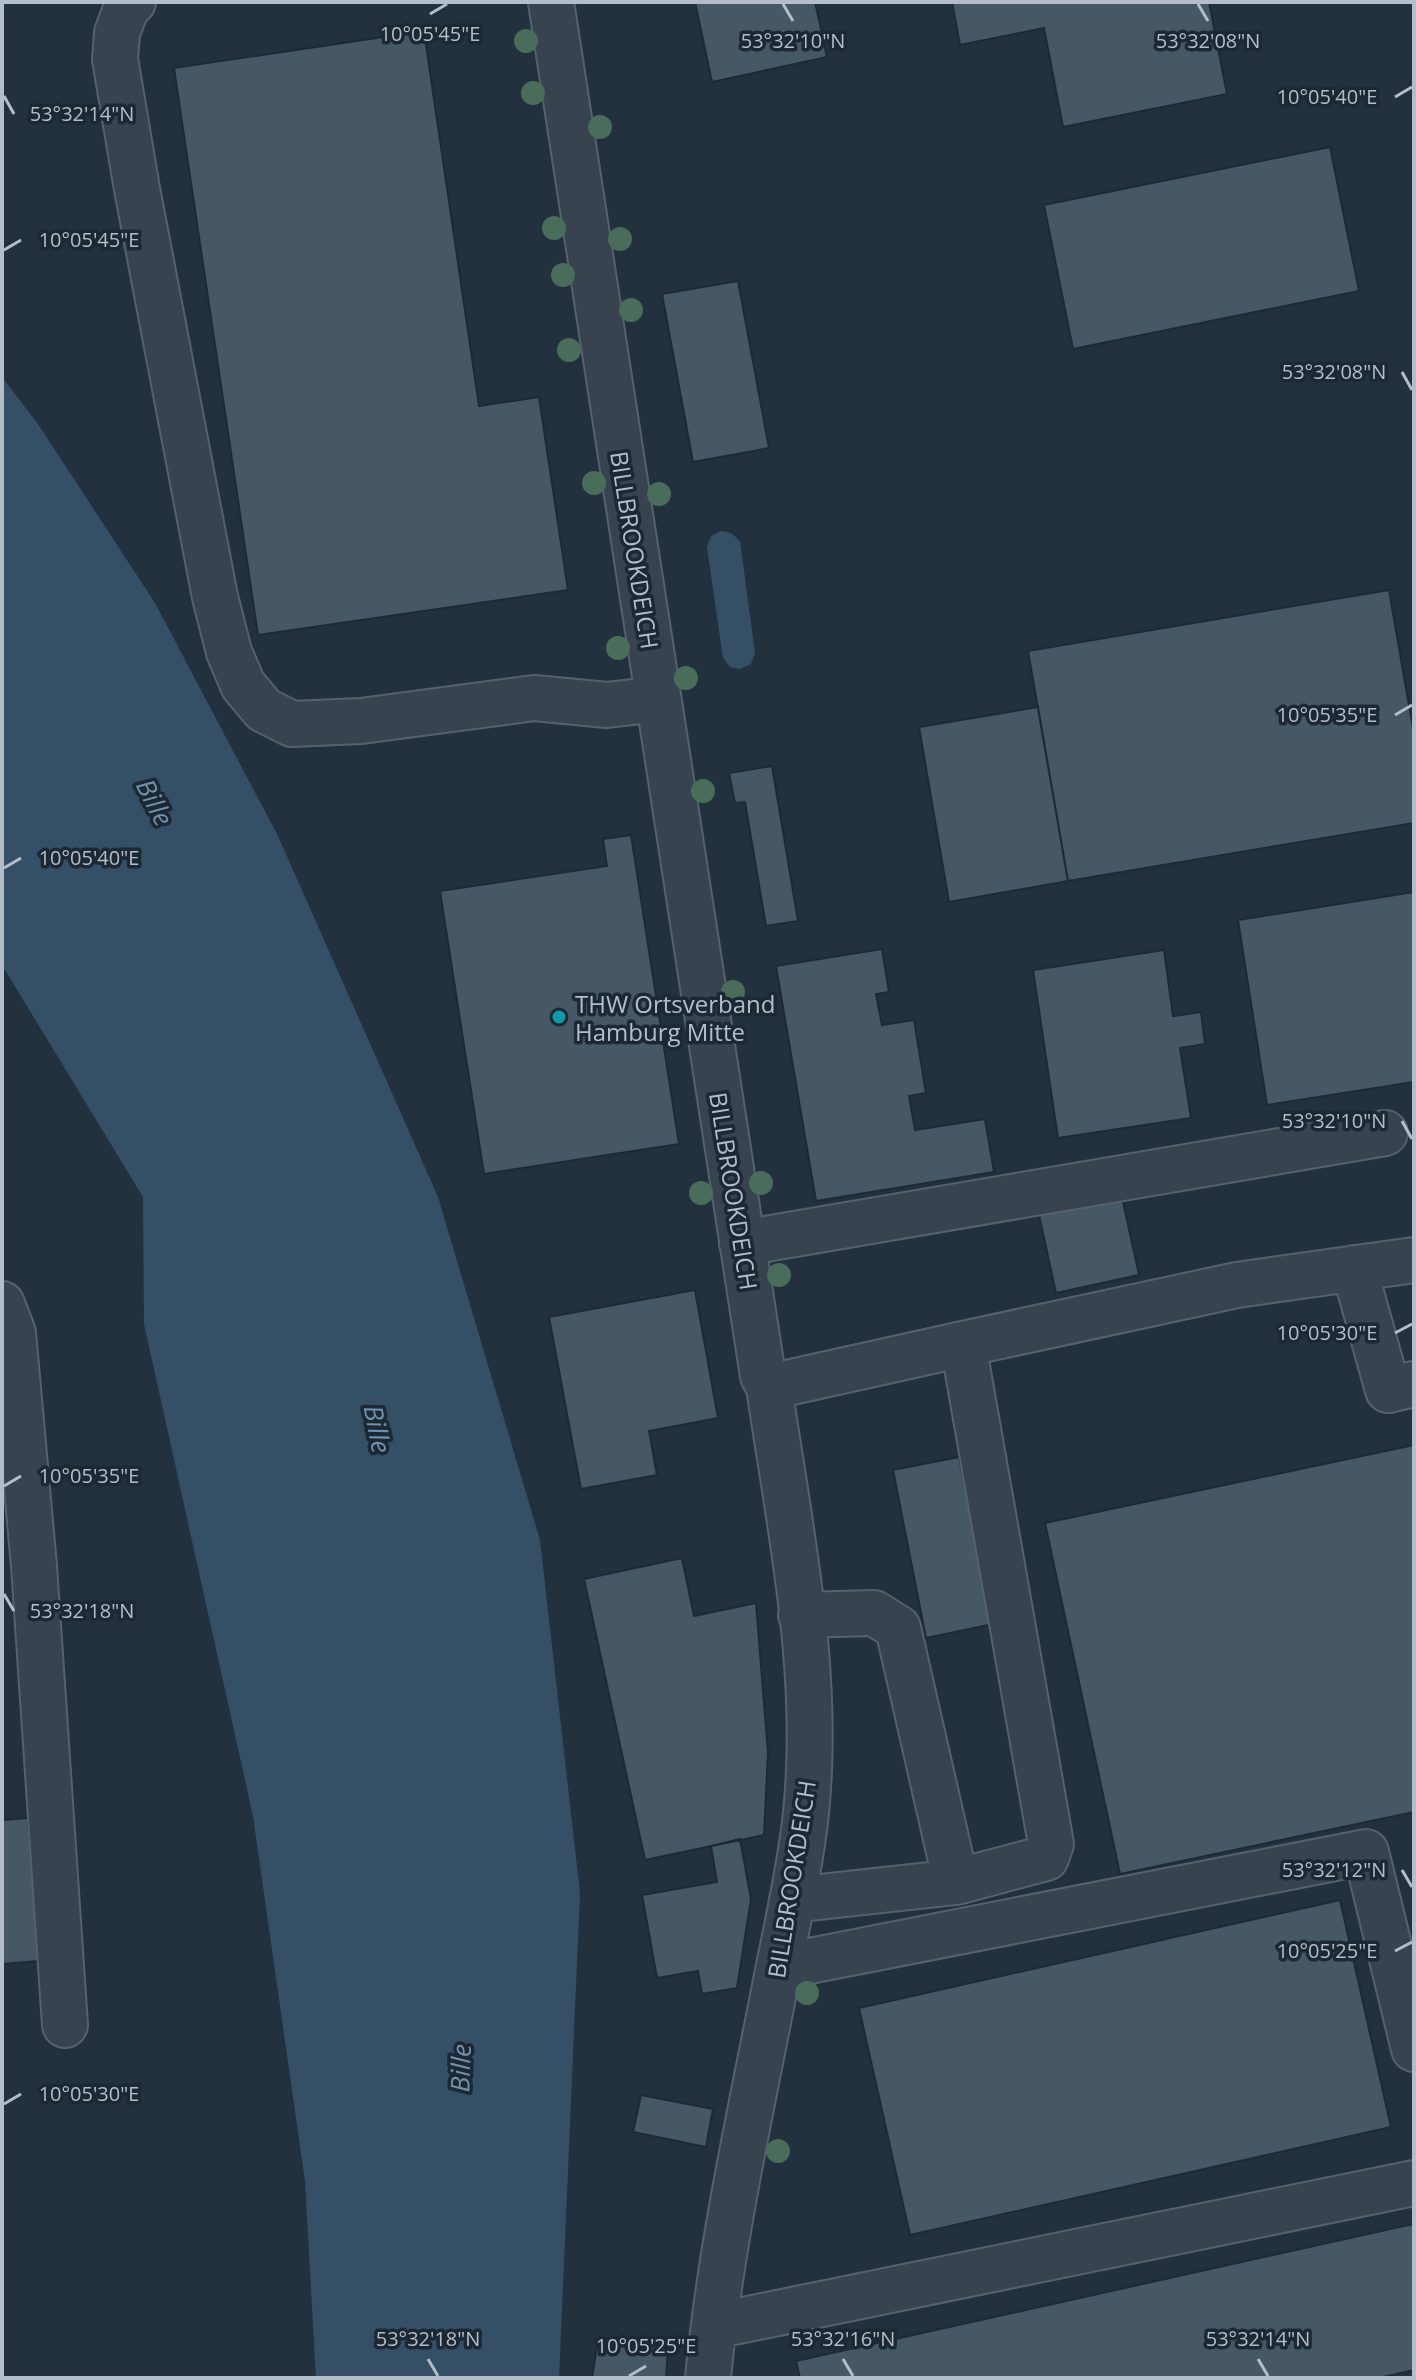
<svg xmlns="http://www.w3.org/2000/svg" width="1416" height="2380" font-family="'Open Sans',sans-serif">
  <rect width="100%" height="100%" fill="#23313f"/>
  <path fill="#354f67" d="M2 377 38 424 155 603 278 836 438 1197 540 1540 580 1893 559 2378H316L305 2181 253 1816 144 1324 143 1197 2 965Z
    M721 531 731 533 740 541 755 653 751 664 740 669 730 667 723 658 707 547 711 536Z"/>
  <path fill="#465766" stroke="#1e2a36" stroke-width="2" d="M695 2H815L827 57 712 82Z
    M952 2H1209L1227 94 1063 127 1044 28 960 45Z
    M424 31 479 406 539 397 568 590 258 635 174 68Z
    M1330 147 1359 291 1073 349 1044 205Z
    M738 281 769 448 693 462 662 294Z
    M1389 590 1414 734V823L1068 881 1028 651Z
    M1038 707 1068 881 949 902 919 727Z
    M772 766 798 921 766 926 745 802 735 803 729 773Z
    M631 835 679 1144 484 1174 440 891 607 866 603 839Z
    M1414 892V1082L1267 1105 1238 920Z
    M882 949 889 992 876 994 882 1025 914 1020 926 1093 909 1096 915 1130 985 1119 994 1172 816 1201 776 966Z
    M1164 950 1173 1016 1201 1012 1205 1044 1180 1048 1191 1118 1058 1138 1033 970Z
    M1122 1197 1139 1275 1056 1293 1039 1215Z
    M695 1290 718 1418 649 1431 657 1475 581 1489 549 1317Z
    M1414 1445V1812L1120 1874 1045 1523Z
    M959 1457 993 1624 926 1638 893 1470Z
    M682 1558 694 1616 756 1603 768 1753 764 1835 645 1860 584 1579Z
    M28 1818 39 1961 2 1964V1820Z
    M740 1839 751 1899 737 1988 702 1994 698 1971 657 1978 642 1895 717 1882 711 1846Z
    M1340 1900 1391 2127 910 2235 859 2008Z
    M641 2095 713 2109 706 2147 633 2132Z
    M1413 2224 1414 2370 1379 2378H800L796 2361Z
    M598 2340 668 2346 666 2378H592Z"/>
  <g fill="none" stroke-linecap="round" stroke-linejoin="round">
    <defs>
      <path id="minor" d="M133 2 126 9 117 33 115 59 137 189 215 597 229 652 243 685 264 710 292 724 361 721 534 698 607 705 658 699
        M551 2 763 1376 769 1387C790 1530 822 1677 805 1822 799 1872 788 1922 778 1971 752 2106 721 2241 708 2378
        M742 1243 1385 1133
        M1354 1268 1388 1390 1414 1384
        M2 1304 13 1333 34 1566 65 2025
        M963 1344 1237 1285 1414 1260
        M769 1387 963 1344 1051 1844 1046 1858 956 1882 898 1628 874 1613 801 1615
        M792 1900 956 1882
        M779 1967 1366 1852 1414 2049
        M714 2326 1414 2183"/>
    </defs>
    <use href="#minor" stroke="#55616d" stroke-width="48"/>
    <use href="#minor" stroke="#37434f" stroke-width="44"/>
  </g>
  <g fill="#4a6c5a">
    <circle cx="526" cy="41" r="12"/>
    <circle cx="533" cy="93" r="12"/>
    <circle cx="600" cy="127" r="12"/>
    <circle cx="554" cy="228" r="12"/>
    <circle cx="620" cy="239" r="12"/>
    <circle cx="563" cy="275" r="12"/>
    <circle cx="631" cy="310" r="12"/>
    <circle cx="569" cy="350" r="12"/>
    <circle cx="594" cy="483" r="12"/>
    <circle cx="659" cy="494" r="12"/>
    <circle cx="618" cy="648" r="12"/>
    <circle cx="686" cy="678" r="12"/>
    <circle cx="703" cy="791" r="12"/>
    <circle cx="733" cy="992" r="12"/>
    <circle cx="761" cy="1183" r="12"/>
    <circle cx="701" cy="1193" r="12"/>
    <circle cx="779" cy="1275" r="12"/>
    <circle cx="807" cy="1993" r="12"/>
    <circle cx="778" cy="2151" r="12"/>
  </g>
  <path fill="none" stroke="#b3beca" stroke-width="3" d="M783 4 793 21M1198 4 1208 21M430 14 447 4M4 96 14 114M1395 97 1412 87M4 250 21 240M1402 372 1412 390M1395 715 1412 705M4 868 21 858M1402 1121 1412 1139M1395 1333 1412 1324M4 1486 21 1476M4 1594 14 1611M1402 1870 1412 1887M1395 1951 1412 1942M4 2104 21 2094M428 2359 438 2376M843 2359 853 2376M1258 2359 1268 2376M629 2376 646 2366"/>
  <circle fill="#0f9aa8" stroke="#1c2834" stroke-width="3" cx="559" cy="1017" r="8"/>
  <g text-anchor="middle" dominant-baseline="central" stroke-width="7" stroke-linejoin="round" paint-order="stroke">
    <g font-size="24" fill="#b3beca" stroke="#1c2834">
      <text transform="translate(635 550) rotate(81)">BILLBROOKDEICH</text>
      <text transform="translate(734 1191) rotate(81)">BILLBROOKDEICH</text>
      <text transform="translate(791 1879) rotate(-81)">BILLBROOKDEICH</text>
    </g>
    <g font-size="24" fill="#b3beca" stroke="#1c2834" text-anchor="start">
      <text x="575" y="1003">THW Ortsverband<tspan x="575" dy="28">Hamburg Mitte</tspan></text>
    </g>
    <g font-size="26" font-style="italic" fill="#7192af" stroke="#1c2834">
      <text transform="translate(155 802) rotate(63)">Bille</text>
      <text transform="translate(378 1429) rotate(79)">Bille</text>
      <text transform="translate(460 2068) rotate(-88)">Bille</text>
    </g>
  </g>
  <g font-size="20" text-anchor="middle" fill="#b3beca" stroke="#1c2834" stroke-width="7" stroke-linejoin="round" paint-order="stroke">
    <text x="430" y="41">10°05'45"E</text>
    <text x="793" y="48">53°32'10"N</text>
    <text x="1208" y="48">53°32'08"N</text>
    <text x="1327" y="104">10°05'40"E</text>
    <text x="82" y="121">53°32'14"N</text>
    <text x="89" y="247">10°05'45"E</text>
    <text x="1334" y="379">53°32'08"N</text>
    <text x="1327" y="722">10°05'35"E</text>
    <text x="89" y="865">10°05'40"E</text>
    <text x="1334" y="1128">53°32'10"N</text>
    <text x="1327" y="1340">10°05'30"E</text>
    <text x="89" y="1483">10°05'35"E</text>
    <text x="82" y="1618">53°32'18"N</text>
    <text x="1334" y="1877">53°32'12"N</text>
    <text x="1327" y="1958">10°05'25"E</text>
    <text x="89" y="2101">10°05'30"E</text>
    <text x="428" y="2346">53°32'18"N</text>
    <text x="843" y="2346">53°32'16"N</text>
    <text x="1258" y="2346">53°32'14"N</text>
    <text x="646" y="2353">10°05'25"E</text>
  </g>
  <rect width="1416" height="2380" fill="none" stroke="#b3beca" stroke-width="8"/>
</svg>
